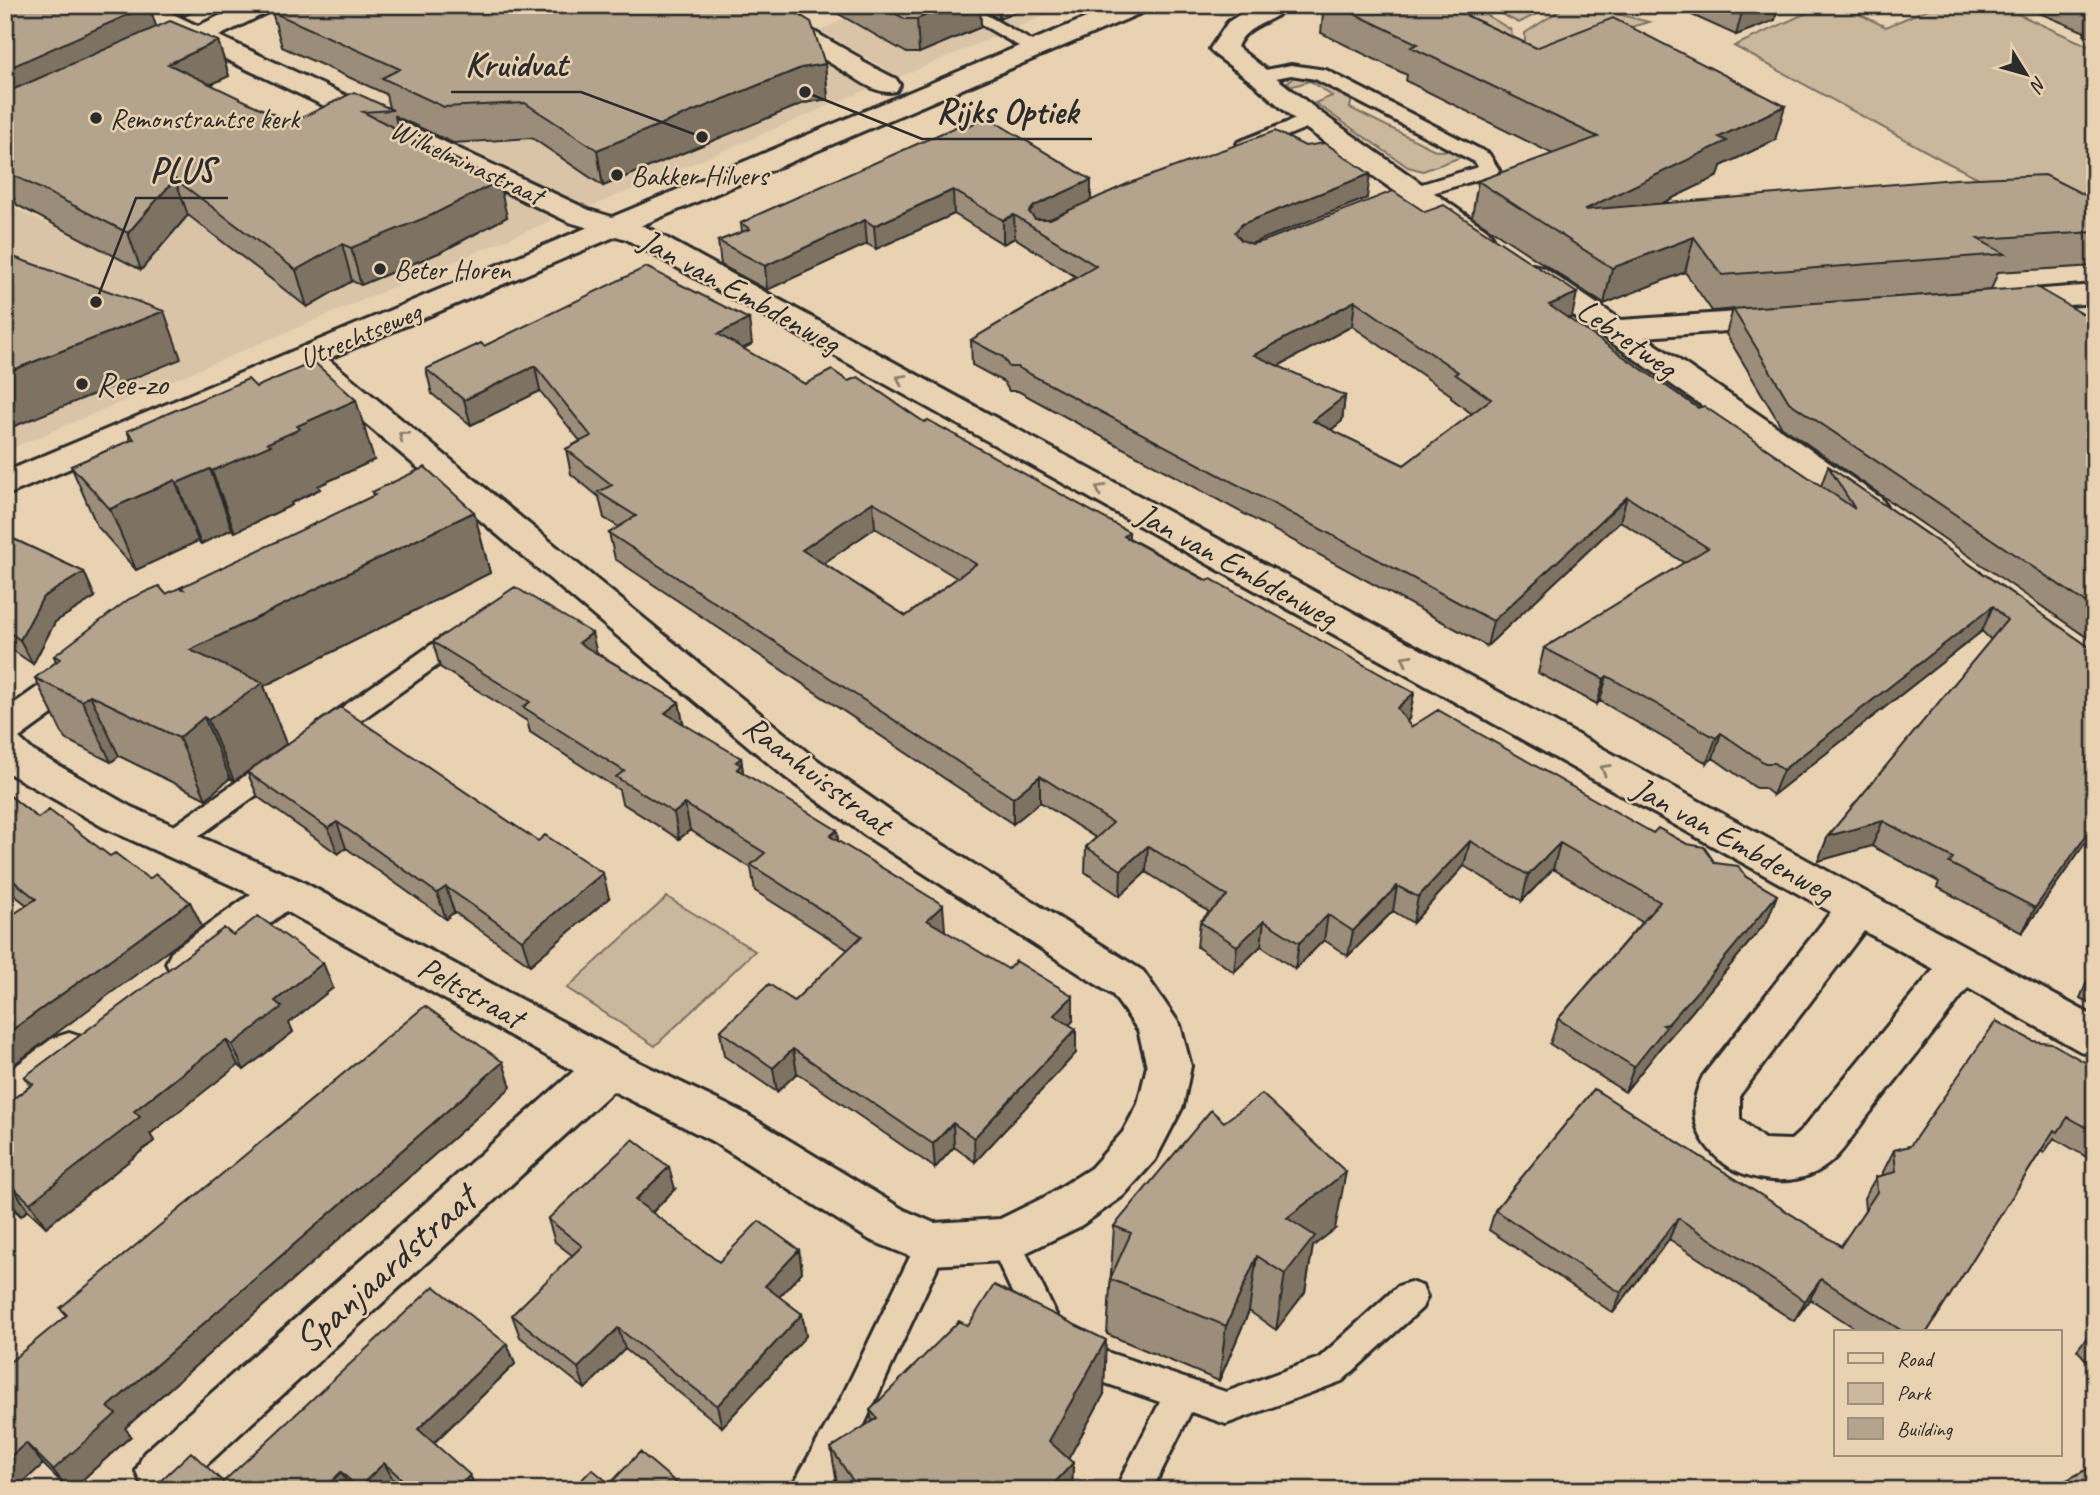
<svg xmlns="http://www.w3.org/2000/svg" width="2100" height="1495" font-family="Caveat,sans-serif">
  <rect width="100%" height="100%" fill="#e9d2b2"/>
  <filter id="ink" filterUnits="userSpaceOnUse"><feTurbulence type="fractalNoise" baseFrequency=".0143" numOctaves="2"/><feDisplacementMap in="SourceGraphic" scale="14" xChannelSelector="R" yChannelSelector="G"/><feConvolveMatrix kernelMatrix="1 2 1 2 8 2 1 2 1" color-interpolation-filters="sRGB"/></filter>
  <g filter="url(#ink)">
    <path fill="#d9c4a7" d="M868 5H1070L899 77 821 31Z
      M774 31 873 87 593 206 579 205 426 133 519 86Z
      M355 121 547 213 550 221 5 451V204L86 242Z"/>
    <path fill="#cab79c" stroke="#7a7164" stroke-width="2" d="M1394 5H1470L1511 30 1514 44Z
      M1483 5H1553L1519 23Z
      M1568 5H1583L1649 22 1525 56V33Z
      M1824 5H1840L1886 27 1937 5H1998L2095 49V219L2079 227 1946 162 1734 46Z
      M1297 76 1312 78 1352 97 1350 108 1437 151 1454 150 1464 156 1423 171 1408 167 1315 103 1332 96 1310 81 1293 86 1287 82Z
      M667 897 755 951 655 1046 567 988Z"/>
    <g fill="none" stroke-linecap="round" stroke-linejoin="round">
      <defs>
        <path id="service" d="M948 5H969L1044 48 1041 52H1029Z
          M1291 65 1326 70 1489 154 1499 170 1496 174 1419 197H1405L1402 193 1405 189 1478 167 1475 162 1315 79 1291 75 1261 81 1252 76 1255 72Z
          M1311 113 1318 115 1320 119 1318 123 1252 150 1245 152 1236 146 1238 142Z
          M453 633 462 636 465 642 462 648 332 741 323 743 314 741 310 734 314 727 444 636Z
          M281 754 290 757 294 764 290 771 181 849 171 852 161 849 157 842 161 835 272 757Z
          M1004 1226 1015 1230 1068 1339 1226 1392 1319 1358 1398 1286 1410 1282 1422 1286 1427 1297 1422 1308 1342 1381 1226 1424 1191 1412 1152 1490H1115L1160 1402 1044 1362 988 1240 993 1230Z
          M932 1230 943 1234 948 1244 865 1423 828 1490H790L841 1399 921 1234Z"/>
        <path id="pedestrian" d="M851 56 896 79 900 85 896 91C876 96 859 79 842 70L838 64 842 58Z"/>
        <path id="minor" d="M121 5H154L198 26 242 5H275L272 10 219 36 589 210 646 227 2095 1017V1056L2080 1051 1968 988C1934 1032 1899 1076 1865 1119 1852 1136 1838 1161 1818 1171 1785 1189 1734 1180 1710 1150 1691 1127 1690 1102 1703 1076L1831 912 626 239 569 222 198 46 183 51 174 48 170 43 178 36 124 10ZM1864 931 1934 969 1801 1131 1791 1140 1764 1139 1740 1119V1095Z
          M716 5H753L792 19 860 58 864 64 860 70H842L774 29 719 10Z
          M1255 5H1288C1275 24 1247 22 1237 47L1321 113 1487 230 1492 236 1487 242 1477 245 1467 242 1301 125 1252 82 1214 54 1210 49 1228 22Z
          M1533 265 1544 268 1621 320 1782 309 1793 311 1797 318 1793 325 1782 327 1645 337 1881 498 1886 506 1881 514 1869 517 1857 514 1522 280 1518 274 1522 268Z
          M2095 285V303L2003 310 1992 307 1988 301 1992 295 2003 292Z
          M307 349 318 351 813 757 894 814 1143 971 1180 1025 1191 1066 1183 1106 1155 1160 1123 1196 1079 1227 1021 1255 1004 1261 932 1265 870 1240 712 1141 613 1091 180 1489H144L136 1471 144 1453 574 1071 286 911 202 975 187 980 172 975 166 963 172 951 251 894 103 827 5 771V710L76 660 89 656 102 660 108 669 102 678 19 738 33 751 131 807 299 880 624 1055 744 1113 904 1210 934 1223 1000 1219 1045 1197 1091 1168 1123 1132 1138 1104 1147 1066 1138 1030 1113 995 866 836 785 777 296 365 291 358 296 351Z
          M69 1033 85 1038 91 1051C79 1075 31 1109 5 1118V1074L53 1038Z"/>
        <path id="primary" d="M1117 5H1151L1148 10 5 496V472Z"/>
      </defs>
      <use href="#service" stroke="#2b2b2b" stroke-width="6"/>
      <use href="#pedestrian" stroke="#2b2b2b" stroke-width="6"/>
      <use href="#minor" stroke="#2b2b2b" stroke-width="6"/>
      <use href="#primary" stroke="#2b2b2b" stroke-width="6"/>
      <use href="#service" fill="#e9d2b2" fill-rule="evenodd"/>
      <use href="#pedestrian" fill="#e9d2b2" fill-rule="evenodd"/>
      <use href="#minor" fill="#e9d2b2" fill-rule="evenodd"/>
      <use href="#primary" fill="#e9d2b2" fill-rule="evenodd"/>
    </g>
    <path fill="#9b8d79" stroke="#2b2b2b" stroke-width="2" fill-rule="evenodd" d="M5 5H149L156 27 218 41 229 76 210 85 291 123 389 108 386 94 282 47 272 12 274 5H801L802 17 825 64 828 99 804 103 603 186 532 138 453 143 395 116 398 130 507 217 441 252 361 285 352 281 307 307 188 215 141 270 17 205 10 190 5 188Z
      M160 5H208L184 16Z
      M823 5H1033L999 19 980 8 981 27 919 53H907Z
      M1324 5H1444L1536 48 1775 140 1721 166 1718 176 1662 203 2095 200V266L1998 272 1991 290 1712 311 1685 272 1604 304 1472 217 1478 181 1553 154 1406 81 1407 75 1321 33Z
      M1795 5 1778 7 1775 20 1736 35 1672 6Z
      M2020 5H2095V39L2084 35 2085 32Z
      M960 125 1091 200 1367 198 1251 243 1572 317 1569 319 1698 408 1821 486 1828 466 2095 651V829L2022 933 1937 887 1939 882 1872 846 1818 861 1828 836 1991 640 1982 631 1773 795 1764 788H1756L1713 758 1707 763 1600 701 1597 704 1538 673 1544 648 1684 563 1620 521 1487 646 1018 391H1009L1004 382 972 365 971 340 1076 277 1015 238 1003 244 954 214 876 249 867 244 767 290 721 265 718 241 742 232 741 223ZM1352 326 1451 395V398L1472 414 1404 465 1331 430 1342 421 1345 396 1278 366Z
      M1733 309 2095 321V643L1781 426 1726 334Z
      M752 344 743 349 805 384 848 381 1129 532V538L1414 693 1409 719 1407 721 1411 727 1653 833 1746 877 1777 895 1767 921 1690 1014 1658 1050 1657 1052 1625 1092 1550 1044 1558 1019 1642 922 1553 869 1522 901 1464 866 1413 923 1393 911 1348 956 1324 940 1295 969 1261 946 1234 972 1197 947 1200 922 1209 912 1146 872 1120 896 1085 872 1086 847 1096 838 1040 802 1013 824 615 559 609 533 619 527 604 518 599 497 571 474 566 449 580 441 540 391 471 425 432 394 426 369 484 346ZM875 528 957 578 906 616 823 563Z
      M256 387 374 460 318 486 320 489 291 503 292 505 235 532 232 529 201 544 198 541 136 570 97 526 71 466 131 440 127 431Z
      M372 492 474 512 490 573 264 686 286 744 234 781 230 778 206 799 119 756 111 762 65 739 35 678 56 662 54 656 166 594 181 589 373 496Z
      M5 535 84 572 95 597 55 622 33 664 5 645Z
      M433 642 597 653 679 702 683 724 741 758 743 773 838 841 945 930 944 931 1073 1021 1069 1024 1076 1053 975 1162 954 1147 935 1168 797 1073 777 1092 724 1056 720 1031 794 1001 848 950 755 891 751 868 690 830 679 839 622 803 619 790 530 732 527 721 440 667Z
      M247 772 609 898 530 965 454 912 446 919 346 848 338 854 258 797Z
      M5 792 38 818 202 926 27 905 5 888Z
      M323 963 333 988 289 1023 293 1032 244 1070 238 1065 193 1099 150 1134 154 1141 46 1227 28 1210 21 1216 5 1202V1105L30 1086 24 1077Z
      M2095 963V1006L2080 998Z
      M2033 1041 2095 1068V1162L2054 1138 2044 1153 2041 1151 1927 1332H1861L1810 1299 1794 1321 1669 1239 1613 1313 1489 1230 1495 1210 1594 1089 1841 1246 1865 1210 1864 1198 1876 1177 1883 1175V1172L1894 1150 1910 1146Z
      M511 1087 125 1428 131 1436 71 1490H69L43 1464 15 1490H5L66 1316 60 1308Z
      M675 1189 652 1213 719 1262 799 1250 802 1272 779 1297 802 1314 806 1336 722 1427 625 1349 585 1389 520 1337 512 1315 573 1256 555 1242 548 1219Z
      M1114 1226 1335 1229 1313 1246 1305 1292 1276 1330 1249 1311 1219 1381 1107 1334Z
      M2095 1327V1370L2077 1350Z
      M507 1344 515 1364 434 1443 477 1490H404L394 1481 386 1490H160L156 1485 223 1482Z
      M1104 1394 1068 1459 1073 1463 1072 1490H838L831 1448 872 1422 870 1410Z"/>
    <path fill="#7e7363" stroke="#2b2b2b" stroke-width="2" d="M128 5H149L157 29 5 112V70Z
      M180 5H208L184 16Z
      M950 5H980L981 27 919 53 917 19Z
      M999 5H1033L999 19Z
      M1744 5H1795L1778 7 1775 20 1736 35Z
      M218 41 229 76 179 99 168 64Z
      M825 64 828 99 804 103 603 186 597 150 801 68Z
      M1785 106 1775 140 1721 166 1718 176 1577 245 1584 210 1719 137Z
      M1370 174 1367 198 1240 248 1235 232 1242 224Z
      M175 179 188 215 141 270 128 233Z
      M1091 180V203L1036 228 1029 212 1034 206Z
      M499 181 507 217 441 252 361 285 351 248Z
      M953 190 954 214 876 249 874 226Z
      M1014 215 1015 238 1003 244V220Z
      M865 220 867 244 767 290 765 266Z
      M1694 237 1685 272 1604 304 1612 268Z
      M342 244 352 281 307 307 296 270Z
      M1577 293 1572 317 1544 329 1549 305Z
      M1355 301 1352 326 1252 380 1254 355Z
      M164 311 181 359 5 430V373Z
      M749 319 752 344 721 359 718 334Z
      M535 366 540 391 471 425 464 400Z
      M1345 396 1342 421 1311 446 1313 421Z
      M356 400 374 460 318 486 320 489 291 503 292 505 235 532 212 471 268 443 297 426Z
      M210 469 232 529 201 544 177 483Z
      M175 480 198 541 136 570 110 509Z
      M1627 497 1620 521 1487 646 1493 621Z
      M873 502 875 528 805 576 802 550Z
      M474 512 490 573 264 686 286 744 234 781 208 720 190 650Z
      M84 572 95 597 55 622 33 664 20 640 43 597Z
      M1993 606 1982 631 1773 795 1783 770Z
      M592 633 598 658 579 643Z
      M1607 676 1600 701 1597 704 1604 679Z
      M1414 693 1409 719 1393 734 1397 708Z
      M90 695 119 756 111 762 82 701Z
      M679 702 684 728 665 713Z
      M204 717 230 778 206 799 179 738Z
      M1721 733 1713 758 1707 763 1716 738Z
      M741 758 745 784 741 795 736 762Z
      M1040 776V802L1013 824V798Z
      M685 804 690 830 679 839 674 813Z
      M1883 821 1872 846 1818 861 1828 836Z
      M337 822 346 848 338 854 328 828Z
      M2095 823V829L2022 933 2035 908Z
      M837 830 840 855 830 836Z
      M1470 841 1464 866 1413 923 1418 897Z
      M1560 843 1553 869 1522 901 1528 875Z
      M1148 846 1146 872 1120 896 1121 870Z
      M603 873 609 898 530 965 522 940Z
      M1397 886 1393 911 1348 956 1353 931Z
      M446 887 454 912 446 919 437 893Z
      M1777 895 1767 921 1690 1014 1658 1050 1657 1052 1625 1092 1634 1067 1663 1025Z
      M190 902 202 926 5 1071V1035Z
      M943 905 945 930 929 945 927 920Z
      M1328 915 1324 940 1295 969 1299 943Z
      M1264 921 1261 946 1234 972 1237 946Z
      M323 963 333 988 289 1023 293 1032 244 1070 232 1045 275 1001Z
      M1073 996V1021L1054 1040V1015Z
      M1076 1029V1053L975 1162 974 1138Z
      M226 1040 238 1065 150 1134 154 1141 46 1227 30 1203 134 1111Z
      M793 1049 797 1073 777 1092 773 1068Z
      M503 1062 511 1087 125 1428 131 1436 71 1490H69L53 1470 108 1407Z
      M953 1123 954 1147 935 1168 933 1144Z
      M669 1167 675 1189 641 1223 635 1200Z
      M1346 1172 1335 1229 1313 1246 1305 1292 1276 1330 1285 1274 1287 1218Z
      M12 1186 28 1210 21 1216 5 1194V1192Z
      M1678 1218 1669 1239 1613 1313 1621 1293Z
      M799 1250 802 1272 769 1308 765 1286Z
      M1257 1256 1249 1311 1219 1381 1226 1326Z
      M1821 1279 1810 1299 1794 1321 1805 1301Z
      M802 1314 806 1336 722 1427 717 1406Z
      M618 1328 625 1349 585 1389 578 1368Z
      M1106 1340 1104 1394 1056 1481 1073 1463 1072 1490H1048L1049 1441Z
      M507 1344 515 1364 428 1448 418 1429Z
      M26 1443 43 1464 15 1490H5V1461Z
      M384 1463 394 1481 386 1490H359L358 1488Z
      M341 1472 351 1490H323Z
      M470 1475 477 1490H456Z
      M1010 1482 1011 1490H1000Z"/>
    <path fill="#b4a48d" stroke="#2b2b2b" stroke-width="2" fill-rule="evenodd" d="M5 5H133L141 9 5 70Z
      M274 5H783L811 22 825 64 801 68 597 150 525 103 444 107 382 78 400 69 272 12Z
      M881 5H950L917 19H905Z
      M1336 5H1444L1536 48 1613 18 1785 106 1719 137 1727 141 1584 210 1955 179 2045 175 2095 200V232L1978 239 2005 254 1722 275 1694 237 1612 268 1478 181 1598 137 1411 47 1418 44Z
      M170 21 218 41 168 64 291 123 354 92 393 110 363 112 499 181 432 215 351 248 342 244 296 270 175 179 128 233 5 171V167L15 162 5 158V93Z
      M987 117 1091 180 1034 206 1029 212 1035 219H1050L1127 184 1275 131 1305 146 1325 143 1370 174 1242 224 1235 232 1241 240 1252 244 1264 241 1393 191 1425 212 1444 205 1577 293 1549 305 1698 408 1704 406 1855 509 1828 466 2095 651V823L2035 908 1949 863 1953 858 1883 821 1828 836 2007 620 1993 606 1783 770 1774 763H1765L1721 733 1716 738 1607 676 1604 679 1544 648 1708 548 1627 497 1493 621 1017 367H1009L1003 357 971 340 1096 266 1014 215 1003 220 953 190 874 226 865 220 765 266 718 241 750 229 741 223 759 214 960 125 965 128ZM1355 301 1458 372 1455 374 1491 399 1404 465 1313 421 1345 396 1254 355Z
      M5 254 164 311 5 373Z
      M646 267 749 319 718 334 805 384 832 370 848 381 858 377 924 422 928 420 1129 532 1124 536 1207 581 1211 579 1414 693 1397 708 1411 727 1438 710 1653 833 1658 828 1687 844 1704 847 1715 863 1738 866 1746 877 1777 895 1700 988 1668 1024 1663 1025 1666 1027 1634 1067 1558 1019 1660 902 1560 843 1528 875 1470 841 1418 897 1397 886 1353 931 1328 915 1299 943 1264 921 1237 946 1200 922 1227 896 1148 846 1121 870 1086 847 1113 823 1040 776 1013 798 609 533 636 516 598 492 612 485 566 449 591 436 535 366 464 400 426 369 481 343 484 346ZM873 502 976 564 906 616 802 550Z
      M2036 287 2095 321V425L2089 428 2095 431V609L1789 402 1733 309Z
      M314 362 356 400 297 426 300 429 268 443 271 445 212 471 210 469 177 483 175 480 110 509 71 466 134 439 127 431 248 379 256 387Z
      M425 467 474 512 190 650 263 683 208 720 204 717 179 738 90 695 82 701 35 678 60 659 54 656 129 599 159 586 166 594 179 588 183 589 181 587 375 495 372 492Z
      M5 535 84 572 43 597 20 640 5 629Z
      M515 587 592 633 579 643 679 702 665 713 741 758 736 762 741 765 737 769 837 830 830 836 943 905 927 920 1008 969 1016 961 1073 996 1054 1015 1076 1029 974 1138 953 1123 933 1144 793 1049 773 1068 720 1031 769 984 794 1001 862 936 751 865 765 853 685 804 674 813 616 777 624 771 523 707 530 702 433 642Z
      M340 707 538 841 545 835 603 873 522 940 446 887 437 893 337 822 328 828 247 772Z
      M5 792 38 818 49 810 110 856 115 853 149 879 156 874 190 902 5 1035V920L36 899 5 874Z
      M258 916 323 963 275 1001 282 1007 232 1045 226 1040 180 1075 134 1111 140 1117 30 1203 12 1186 5 1192V1105L33 1084 24 1077 224 928 233 935Z
      M425 1006 503 1062 108 1407 116 1414 53 1470 26 1443 5 1461V1366L67 1315 60 1308Z
      M1996 1021 2033 1041 2051 1043 2095 1068V1132L2068 1117 2058 1132 2054 1130 1927 1332H1904L1821 1279 1805 1301 1678 1218 1621 1293 1495 1210 1594 1089 1841 1246 1877 1192 1876 1177 1896 1172 1894 1150 1910 1146Z
      M1262 1094 1346 1172 1287 1218 1315 1236 1285 1274 1257 1256 1226 1326 1110 1279 1131 1233 1114 1226 1211 1110 1224 1122Z
      M633 1139 669 1167 635 1200 719 1262 759 1221 799 1250 765 1286 802 1314 717 1406 618 1328 578 1368 512 1315 582 1246 548 1219Z
      M994 1285 1106 1340 1049 1441 1073 1463 1048 1490H1019L1010 1482 1000 1490H859L831 1448 877 1418 870 1410 959 1321 968 1326Z
      M434 1286 507 1344 418 1429 470 1475 456 1490H414L384 1463 358 1488 341 1472 323 1490H161L156 1485 191 1452 223 1482Z
      M640 1452 685 1490H572L592 1469 610 1484Z
      M2095 1465V1490H2048Z"/>
    <defs><path id="oneway-chevron" d="M-2-3.5L2.5 0L-2 3.5" fill="none" stroke-width="1.6" stroke-linecap="round" stroke-linejoin="round" transform="scale(1.75)"/></defs>
    <g stroke="#8a7e6e">
      <use href="#oneway-chevron" transform="translate(901 379) rotate(-151)"/>
      <use href="#oneway-chevron" transform="translate(403 436) rotate(-141)"/>
      <use href="#oneway-chevron" transform="translate(1100 489) rotate(-151)"/>
      <use href="#oneway-chevron" transform="translate(1406 659) rotate(-151)"/>
      <use href="#oneway-chevron" transform="translate(1605 769) rotate(-151)"/>
    </g>
  </g>
  <g fill="#2b2b2b" stroke="#e9d2b2" stroke-width="2.5">
    <circle cx="96" cy="118" r="7"/>
    <circle cx="617" cy="175" r="7"/>
    <circle cx="380" cy="269" r="7"/>
    <circle cx="82" cy="384" r="7"/>
  </g>
  <g text-anchor="middle" dominant-baseline="central" stroke-width="5" stroke-linejoin="round" paint-order="stroke">
    <g font-size="28" fill="#2b2b2b" stroke="#e9d2b2" text-anchor="start">
      <text x="110" y="118">Remonstrantse kerk</text>
      <text x="631" y="175">Bakker Hilvers</text>
      <text x="394" y="269">Beter Horen</text>
    </g>
    <g font-size="28" fill="#2b2b2b" stroke="#e9d2b2">
      <text transform="translate(467 162) rotate(25)">Wilhelminastraat</text>
      <text transform="translate(360 335) rotate(-23)">Utrechtseweg</text>
    </g>
    <g font-size="33" fill="#2b2b2b" stroke="#e9d2b2">
      <text transform="translate(740 291) rotate(29)">Jan van Embdenweg</text>
      <text transform="translate(1627 338) rotate(35)">Lebretweg</text>
      <text transform="translate(1237 565) rotate(29)">Jan van Embdenweg</text>
      <text transform="translate(818 775) rotate(37)">Raanhuisstraat</text>
      <text transform="translate(1733 839) rotate(29)">Jan van Embdenweg</text>
      <text transform="translate(471 992) rotate(29)">Peltstraat</text>
    </g>
    <g font-size="33" fill="#2b2b2b" stroke="#e9d2b2" text-anchor="start">
      <text x="96" y="384">Ree-zo</text>
    </g>
    <g font-size="40" fill="#2b2b2b" stroke="#e9d2b2">
      <text transform="translate(385 1269) rotate(-42)">Spanjaardstraat</text>
    </g>
  </g>
  <path fill="none" stroke="#2b2b2b" stroke-width="2.5" d="M702 137L581 92H451M805 92L922 139H1092M96 302L136 198H228"/>
  <g fill="#2b2b2b" stroke="#e9d2b2" stroke-width="2.5">
    <circle cx="702" cy="137" r="7"/>
    <circle cx="805" cy="92" r="7"/>
    <circle cx="96" cy="302" r="7"/>
  </g>
  <g font-size="35" text-anchor="middle" font-weight="bold" fill="#2b2b2b" stroke="#e9d2b2" stroke-width="5" stroke-linejoin="round" paint-order="stroke">
    <text x="516" y="76">Kruidvat</text>
    <text x="1007" y="123">Rijks Optiek</text>
    <text x="182" y="182">PLUS</text>
  </g>
  <rect width="2100" height="1495" fill="none" stroke="#e9d2b2" stroke-width="28"/>
  <rect x="14" y="14" width="2072" height="1467" fill="none" stroke="#2b2b2b" stroke-width="2.5" filter="url(#ink)"/>
  <rect x="1834" y="1330" width="228" height="126" fill="#e9d2b2" stroke="#9d8f7c" stroke-width="2"/>
  <rect x="1848" y="1353" width="35" height="10" fill="#e9d2b2" stroke="#9d8f7c" stroke-width="2"/>
  <text x="1897" y="1366" font-size="21" fill="#2b2b2b">Road</text>
  <rect x="1848" y="1383" width="35" height="21" fill="#cab79c" stroke="#9d8f7c" stroke-width="2"/>
  <text x="1897" y="1400" font-size="21" fill="#2b2b2b">Park</text>
  <rect x="1848" y="1418" width="35" height="21" fill="#b4a48d" stroke="#9d8f7c" stroke-width="2"/>
  <text x="1897" y="1436" font-size="21" fill="#2b2b2b">Building</text>
  <g transform="translate(2026 74) rotate(127)" stroke="#e9d2b2" stroke-width="5" paint-order="stroke">
  <path d="M0-5L12 26L0 18L-12 26Z" fill="#2b2b2b"/>
  <text y="-10" font-size="19" font-weight="bold" text-anchor="middle" fill="#2b2b2b">N</text>
  </g>
</svg>
